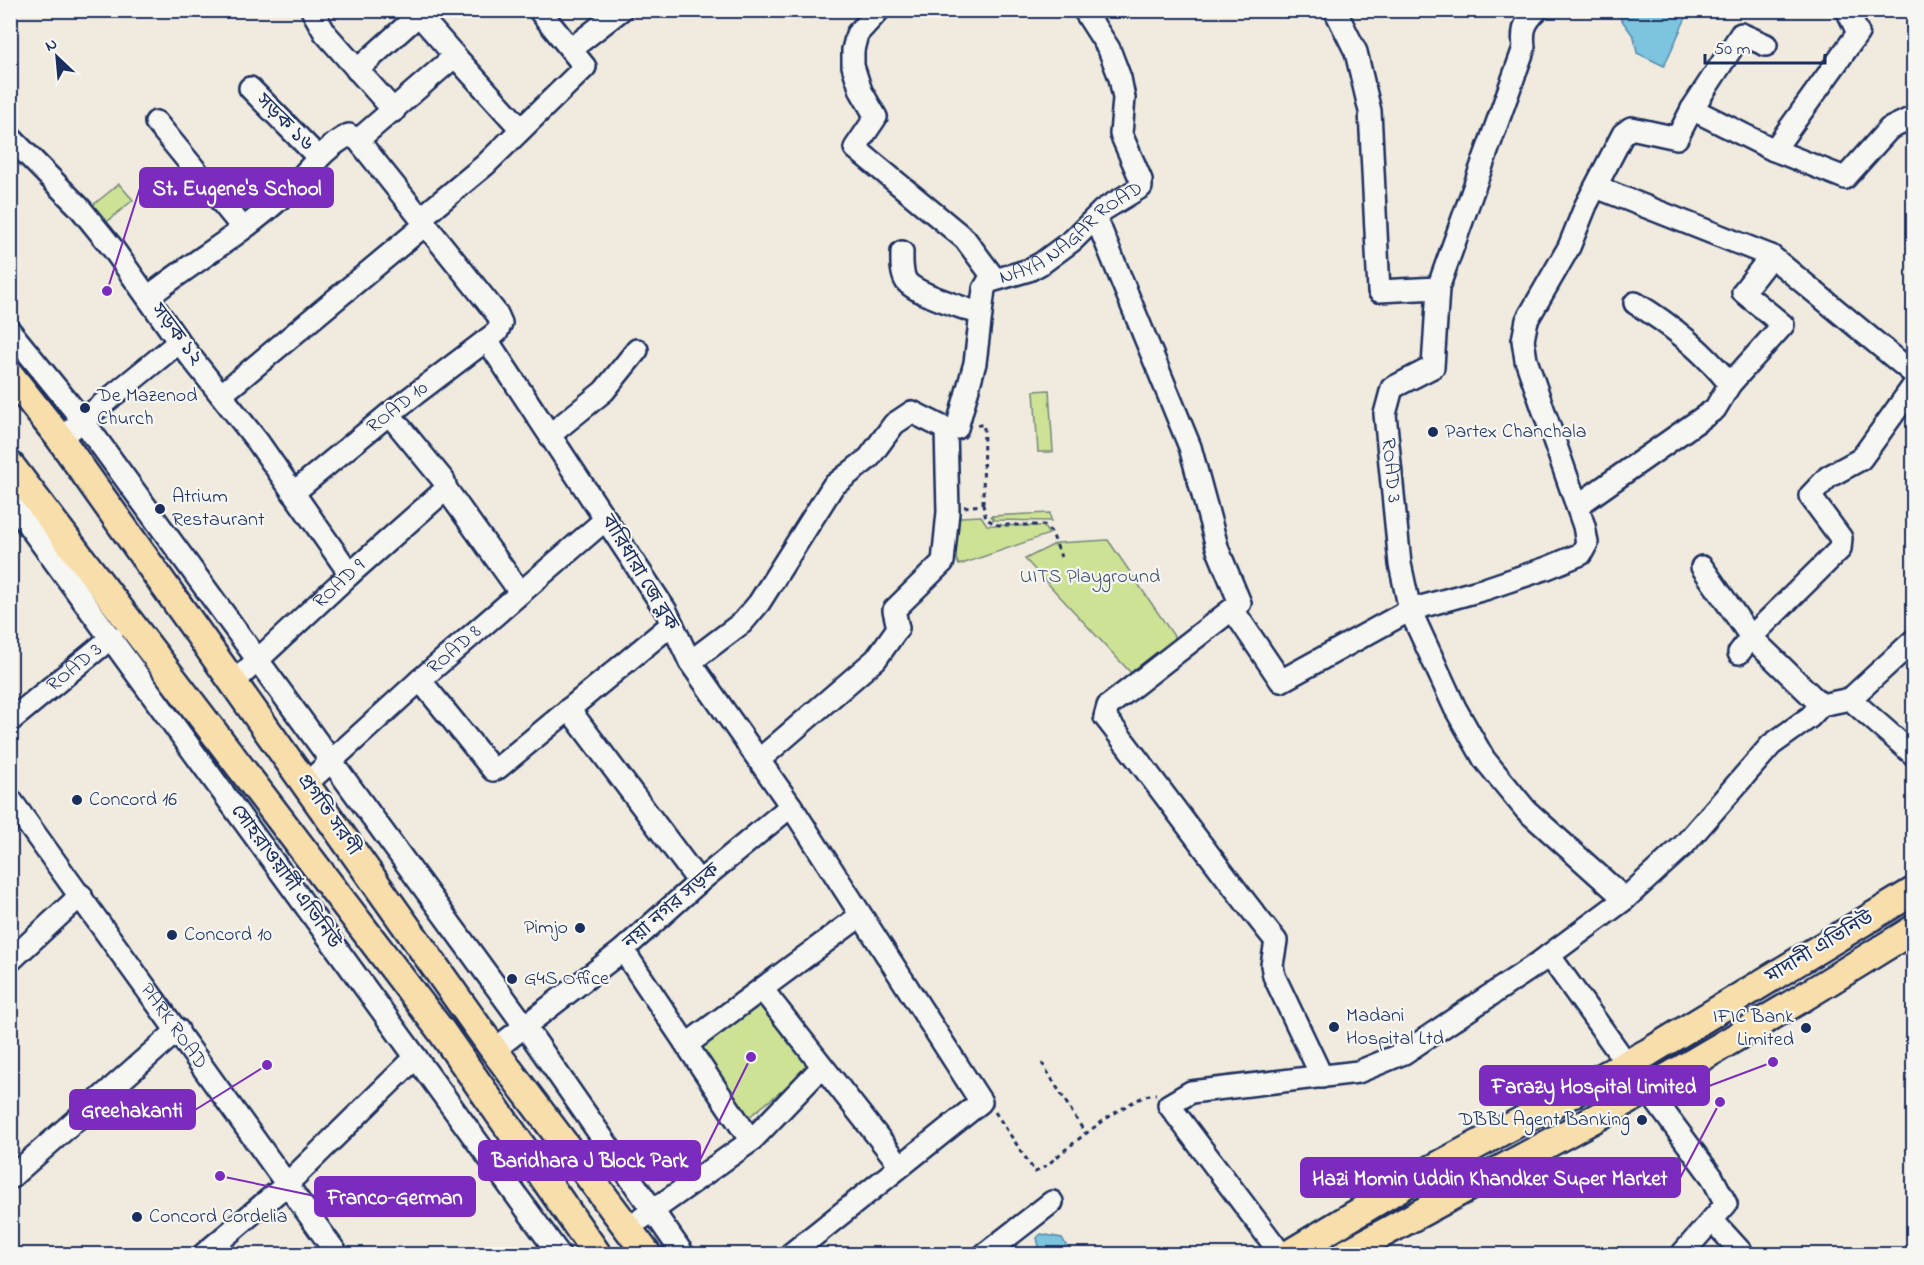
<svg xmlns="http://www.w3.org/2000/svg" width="1924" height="1265" font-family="'Indie Flower','Noto Sans Bengali',sans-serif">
  <rect width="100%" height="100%" fill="#f0ebde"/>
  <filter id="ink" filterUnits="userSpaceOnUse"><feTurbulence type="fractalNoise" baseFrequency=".0167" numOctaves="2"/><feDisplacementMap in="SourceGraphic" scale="12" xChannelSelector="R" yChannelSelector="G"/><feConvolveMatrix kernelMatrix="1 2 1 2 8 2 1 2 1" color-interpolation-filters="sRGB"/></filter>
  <g filter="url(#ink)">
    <path fill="#cee296" stroke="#74887a" stroke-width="1.5" d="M119 184 133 200 103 225 88 209Z
      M1049 390 1053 452H1038L1034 391Z
      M1050 513 1051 521 994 520 991 516Z
      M981 516 987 525 1043 526 1049 534 959 565 952 549 960 517Z
      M1108 540 1176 639 1131 673 1025 559 1057 543Z
      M764 994 813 1066 744 1121 689 1047Z"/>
    <path fill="#7dc5de" stroke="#5689ab" stroke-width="1.5" d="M1689 11 1664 66 1637 53 1634 37 1615 11Z
      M1041 1234 1062 1238 1066 1245 1063 1253 1057 1254 1039 1247 1037 1238Z"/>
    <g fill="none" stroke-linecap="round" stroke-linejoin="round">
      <defs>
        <g id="minor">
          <path d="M312 10 325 33 394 111"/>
          <path d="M879 10 857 34 853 50V66L861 91 876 117 855 148 965 239 994 278"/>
          <path d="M1335 10 1356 52 1370 111 1379 291 1438 288"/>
          <path id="s1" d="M1537 10C1524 23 1522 30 1524 48L1438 288 1433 367 1392 388 1385 414 1400 564 1410 610 1455 708 1484 759 1526 810 1625 899"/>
          <path d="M571 49 621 10"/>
          <path d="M455 56 521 129"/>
          <path d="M357 70 424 10"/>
          <path d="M250 88 319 158"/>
          <path d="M1692 109 1774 150 1845 178 1889 129 1914 117"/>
          <path d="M156 122 242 227"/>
          <path d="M10 137 80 208 114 250 179 342 258 442 350 574"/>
          <path d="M358 140 455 56 419 15"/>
          <path d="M1774 150 1858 33 1847 10"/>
          <path d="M1596 187 1771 256 1914 374"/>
          <path d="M421 218 485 165 585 67 539 10"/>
          <path d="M1096 218 1190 447 1218 550 1240 603 1108 706 1105 717C1163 791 1217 868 1276 941L1272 965 1274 976 1322 1077"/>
          <path d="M902 252C902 262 901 272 906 281 915 294 965 308 981 314"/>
          <path d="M148 297C192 262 244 233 285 194 306 174 323 148 349 135L358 140 497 314 501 323 497 332 389 414 293 493"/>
          <path d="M1635 303C1672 325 1703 351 1730 384"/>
          <path d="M10 331 84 422 524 1025 683 1254"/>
          <path d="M487 340 666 611 690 662 791 806 981 1102 791 1254"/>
          <path d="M222 394 426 224"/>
          <path d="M389 414 444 481 446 489 520 592"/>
          <path d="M72 429 179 342"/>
          <path d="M551 434 604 391 637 350"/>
          <path d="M10 500 559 1254"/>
          <path d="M1577 506 1715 409 1730 384 1783 325 1743 292 1771 256"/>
          <path d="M1702 567 1751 637 1821 705"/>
          <path d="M1233 610 1281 681 1410 610 1485 589 1547 568 1581 554 1587 543 1584 526 1526 360 1523 340 1527 320 1569 247 1586 205 1623 134 1631 128 1677 138 1692 109 1741 34 1766 45"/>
          <path d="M1739 653 1751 637 1840 549 1841 538 1810 496 1828 477 1861 459 1914 385"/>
          <path id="s2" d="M690 662 743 622 759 603 833 486 869 458 894 424 912 412 946 429 957 428 975 363 984 289 988 282 1029 270 1042 263 1073 240 1103 210 1141 187V180L1121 134 1124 98 1120 78 1109 49 1084 10"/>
          <path d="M420 680 493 770 498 768 672 624"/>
          <path id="s3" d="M234 682 350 574 446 489"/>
          <path d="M1850 699 1914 755"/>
          <path d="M569 709 699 882"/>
          <path id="s4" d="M10 721 112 637"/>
          <path d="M759 760 876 659 898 628 894 610 943 562 948 512 946 429"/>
          <path id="s5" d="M306 784 420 680 606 519"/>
          <path id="s6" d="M10 799 337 1254"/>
          <path d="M623 950 751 1141"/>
          <path d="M1549 955 1627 1064"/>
          <path d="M10 961 81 895"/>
          <path d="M762 989 900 1165"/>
          <path d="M686 1045 860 916"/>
          <path d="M494 1050 623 950 699 882 791 806"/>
          <path d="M1647 1089 1712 1177 1726 1204 1682 1254"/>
          <path d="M10 1178 178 1030"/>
          <path d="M641 1219 751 1141 821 1068"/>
          <path d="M1713 1221 1743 1254"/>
          <path d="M204 1254 286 1185 416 1057"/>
          <path d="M985 1254 1052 1202"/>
          <path d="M1281 1254 1169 1105 1191 1092 1358 1072 1404 1053 1540 962 1625 899 1684 845 1771 745 1810 717 1821 705 1850 699 1914 640"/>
        </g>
        <path id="major" d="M10 375 59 437 494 1050 647 1254
          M10 465 442 1032 597 1254
          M1289 1254 1421 1175 1649 1052 1914 891
          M1345 1254 1638 1095 1799 1000 1914 929"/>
      </defs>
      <use href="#minor" stroke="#1b2f5e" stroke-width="26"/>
      <use href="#major" stroke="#1b2f5e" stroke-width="32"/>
      <path stroke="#1b2f5e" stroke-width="3" stroke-dasharray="4.5 4.5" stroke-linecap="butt" d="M977 425H984L983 505
        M964 507 983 505 986 519 998 525H1044L1052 533 1061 557
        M1042 1063 1085 1133
        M995 1112 1035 1172C1046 1168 1056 1157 1065 1150 1082 1136 1137 1093 1156 1094"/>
      <use href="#minor" stroke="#f6f6f2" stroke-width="21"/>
      <use href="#major" stroke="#f8deab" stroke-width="27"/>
    </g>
  </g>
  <g fill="#1b2f5e" stroke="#f6f6f2" stroke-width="2">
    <circle cx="85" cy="408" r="6"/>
    <circle cx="1433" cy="432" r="6"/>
    <circle cx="160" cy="509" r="6"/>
    <circle cx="77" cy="800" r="6"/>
    <circle cx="580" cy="928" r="6"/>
    <circle cx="172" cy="935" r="6"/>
    <circle cx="512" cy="979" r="6"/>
    <circle cx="1334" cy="1027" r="6"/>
    <circle cx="1806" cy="1028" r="6"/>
    <circle cx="1642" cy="1120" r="6"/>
    <circle cx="137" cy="1217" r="6"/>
  </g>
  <g text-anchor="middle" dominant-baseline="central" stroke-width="4.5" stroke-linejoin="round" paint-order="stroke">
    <g font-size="20" fill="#1b2f5e" stroke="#f6f6f2">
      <text transform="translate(284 123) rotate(45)">সড়ক ১৬</text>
      <text stroke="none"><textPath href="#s2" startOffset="636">NAYA NAGAR ROAD</textPath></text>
      <text transform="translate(176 335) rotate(53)">সড়ক ১২</text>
      <text transform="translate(398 408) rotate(-38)">ROAD 10</text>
      <text stroke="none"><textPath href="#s1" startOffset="506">ROAD 3</textPath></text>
      <text transform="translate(639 573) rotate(59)">বারিধারা জে ব্লক</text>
      <text stroke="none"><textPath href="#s3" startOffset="144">ROAD 9</textPath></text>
      <text stroke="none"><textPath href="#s5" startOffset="200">ROAD 8</textPath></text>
      <text stroke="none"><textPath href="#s4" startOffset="84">ROAD 3</textPath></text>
      <text transform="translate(328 815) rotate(55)">প্রগতি সরণী</text>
      <text transform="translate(285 877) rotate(54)">সোহরাওয়ার্দী এভিনিউ</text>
      <text transform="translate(672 907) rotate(-41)">নয়া নগর সড়ক</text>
      <text transform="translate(1820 948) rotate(-31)">মাদানী এভিনিউ</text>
      <text stroke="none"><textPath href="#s6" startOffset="280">PARK ROAD</textPath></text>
    </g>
    <g font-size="20" fill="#1b2f5e" stroke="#f6f6f2" text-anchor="start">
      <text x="97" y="396">De Mazenod<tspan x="97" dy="23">Church</tspan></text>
      <text x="1445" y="432">Partex Chanchala</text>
      <text x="172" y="497">Atrium<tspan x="172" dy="23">Restaurant</tspan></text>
      <text x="89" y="800">Concord 16</text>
      <text x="568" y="928" text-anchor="end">Pimjo</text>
      <text x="184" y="935">Concord 10</text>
      <text x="524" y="979">G4S Office</text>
      <text x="1346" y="1016">Madani<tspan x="1346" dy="23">Hospital Ltd</tspan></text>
      <text x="1794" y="1017" text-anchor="end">IFIC Bank<tspan x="1794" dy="23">Limited</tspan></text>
      <text x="1630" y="1120" text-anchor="end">DBBL Agent Banking</text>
      <text x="149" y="1217">Concord Cordelia</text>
    </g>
    <g font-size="20" fill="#3f5369" stroke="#f6f6f2">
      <text x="1090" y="577">UITS Playground</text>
    </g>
  </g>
  <path fill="none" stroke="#7b2cbf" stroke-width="2" d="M107 291L140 188M1773 1062L1709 1086M267 1065L195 1110M751 1057L700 1160M1720 1102L1680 1178M220 1176L315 1196"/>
  <g fill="#7b2cbf" stroke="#f6f6f2" stroke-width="2">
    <circle cx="107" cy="291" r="6"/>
    <circle cx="1773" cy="1062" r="6"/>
    <circle cx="267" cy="1065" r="6"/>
    <circle cx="751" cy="1057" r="6"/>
    <circle cx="1720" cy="1102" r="6"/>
    <circle cx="220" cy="1176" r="6"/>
  </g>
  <g fill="#7b2cbf" stroke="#7b2cbf" stroke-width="2">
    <rect x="140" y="168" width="193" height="39" rx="6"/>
    <rect x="1480" y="1066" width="229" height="39" rx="6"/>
    <rect x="70" y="1090" width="125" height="39" rx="6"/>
    <rect x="479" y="1141" width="221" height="39" rx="6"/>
    <rect x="1301" y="1158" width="379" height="39" rx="6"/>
    <rect x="315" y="1177" width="160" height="39" rx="6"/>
  </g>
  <g font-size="21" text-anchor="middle" font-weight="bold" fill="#fff">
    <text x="237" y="195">St. Eugene's School</text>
    <text x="1594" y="1093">Farazy Hospital Limited</text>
    <text x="132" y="1117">Greehakanti</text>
    <text x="590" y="1167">Baridhara J Block Park</text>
    <text x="1490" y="1185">Hazi Momin Uddin Khandker Super Market</text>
    <text x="395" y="1204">Franco-German</text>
  </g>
  <rect width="1924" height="1265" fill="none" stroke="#f6f6f2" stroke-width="36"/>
  <rect x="18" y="18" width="1888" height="1229" fill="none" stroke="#1b2f5e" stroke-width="2" filter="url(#ink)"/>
  <g transform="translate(57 57) rotate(334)" stroke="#f6f6f2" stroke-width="4.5" paint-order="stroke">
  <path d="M0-4.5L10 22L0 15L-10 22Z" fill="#1b2f5e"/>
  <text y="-9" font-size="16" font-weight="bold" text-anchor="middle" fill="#1b2f5e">N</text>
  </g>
  <path d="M1705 54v9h120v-9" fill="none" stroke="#1b2f5e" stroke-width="3"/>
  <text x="1714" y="54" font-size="18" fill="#1b2f5e" stroke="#f6f6f2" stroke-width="4.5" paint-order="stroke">50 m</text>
</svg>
